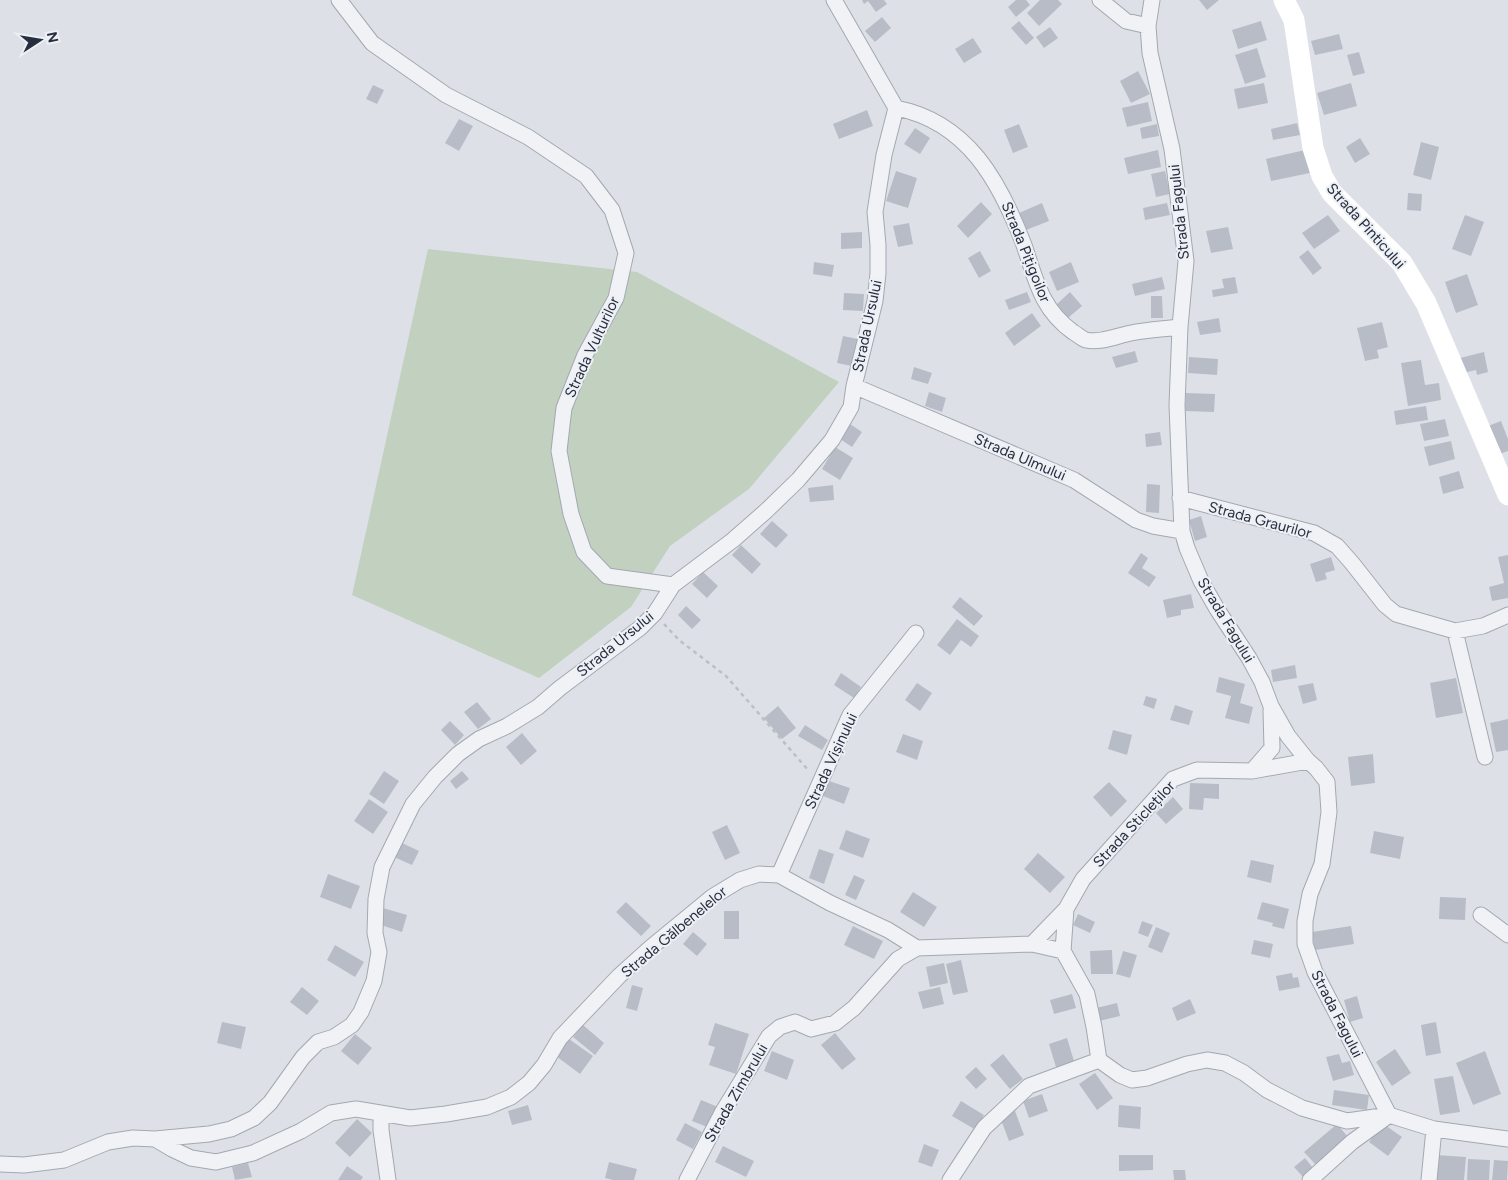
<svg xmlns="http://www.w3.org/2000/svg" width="1508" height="1180" font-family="Figtree,sans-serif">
  <rect width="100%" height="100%" fill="#dde1e7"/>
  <path fill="#c2d1bf" d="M428 249 637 272 839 382 749 489 670 546 631 607 539 678 352 595Z"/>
  <path fill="#b8bcc7" d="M862 0H884L887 4 876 12 868 1 864 4Z
    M1016 0H1026L1030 5 1016 17 1008 7Z
    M1040 0H1058L1062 4 1039 26 1027 13Z
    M1199 0H1219L1207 10Z
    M882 17 891 28 875 42 865 31Z
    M1019 21 1034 38 1026 45 1011 28Z
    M1261 21 1267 40 1238 49 1232 30Z
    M1050 27 1058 38 1044 48 1036 37Z
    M1339 34 1343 49 1315 55 1311 41Z
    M973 38 982 52 964 63 955 49Z
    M1257 48 1266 77 1245 84 1235 55Z
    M1359 52 1365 73 1353 76 1347 55Z
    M1138 71 1150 94 1131 103 1120 81Z
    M1264 83 1268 103 1238 109 1234 89Z
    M1351 83 1357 106 1324 115 1317 93Z
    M373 85 384 90 377 104 366 99Z
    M1148 102 1152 121 1127 127 1122 108Z
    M867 110 873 126 839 139 833 124Z
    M459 119 473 126 459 151 445 143Z
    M1297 123 1300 135 1273 140 1271 129Z
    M1019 124 1028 147 1013 153 1004 130Z
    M1157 124 1159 136 1142 139 1140 128Z
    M915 128 930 138 920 154 904 144Z
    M1360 138 1370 154 1355 163 1346 147Z
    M1421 142 1439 147 1431 180 1413 175Z
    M1158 150 1161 167 1128 174 1124 158Z
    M1305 150 1310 173 1271 181 1266 159Z
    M896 171 917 178 908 208 886 201Z
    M1165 171 1170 194 1156 197 1151 174Z
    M1408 193 1422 194 1421 211 1407 210Z
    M981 202 992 214 968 238 957 226Z
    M1042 203 1049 221 1026 230 1019 213Z
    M1167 203 1170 215 1145 220 1143 208Z
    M1328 215 1340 231 1314 249 1302 233Z
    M1465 215 1484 222 1471 256 1452 249Z
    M909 223 913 244 898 247 893 226Z
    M1228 227 1233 249 1211 253 1206 231Z
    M862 232V248L841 249V233Z
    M1308 250 1322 268 1313 275 1299 257Z
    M980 251 991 271 979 278 968 258Z
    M814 262 834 265 832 277 813 274Z
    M1071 262 1079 282 1057 291 1049 272Z
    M1467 274 1478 305 1456 313 1445 282Z
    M1162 277 1165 289 1135 296 1132 284Z
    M1235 277 1238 293 1213 297 1212 290 1224 288 1222 279Z
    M1027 292 1031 302 1009 310 1005 300Z
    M1070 292 1082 306 1068 318 1056 305Z
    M844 293 864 294 863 311 843 310Z
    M1151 296H1162L1163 318H1151Z
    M1032 313 1041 326 1014 346 1005 333Z
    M1219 318 1221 332 1200 335 1197 322Z
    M1382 322 1388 347 1377 350 1379 358 1365 361 1357 328Z
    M843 336 858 339 852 366 837 363Z
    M1135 351 1138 362 1116 368 1112 357Z
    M1484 352 1488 372 1477 375 1476 370 1459 374 1456 359Z
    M1189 357 1218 359 1217 375 1188 373Z
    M1421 360 1425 385 1439 383 1441 400 1408 406 1401 363Z
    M914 367 932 373 928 384 911 379Z
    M929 392 946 398 942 412 925 406Z
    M1186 393 1215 394 1214 412 1185 411Z
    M1426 406 1428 420 1396 425 1394 411Z
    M1445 419 1449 436 1424 441 1420 424Z
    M1501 421 1508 439V451L1494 456 1483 428Z
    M850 424 862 432 852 447 840 439Z
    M1160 432 1162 445 1146 447 1145 434Z
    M1451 441 1455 459 1429 466 1424 447Z
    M835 447 853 458 840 480 822 469Z
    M1459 471 1464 488 1443 494 1439 477Z
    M1147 484 1160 485 1159 513 1146 512Z
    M833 485 834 500 810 502 808 488Z
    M1201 516 1207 537 1195 541 1189 520Z
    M772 521 788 535 776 548 760 534Z
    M741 545 761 564 752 574 732 555Z
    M1141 553 1148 558 1142 568 1156 577 1149 587 1128 573Z
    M1508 555V598L1492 601 1489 587 1504 583 1498 557Z
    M1331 557 1335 570 1325 573 1327 579 1316 582 1310 564Z
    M703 572 718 586 707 598 692 584Z
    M1191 594 1194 608 1181 610V615L1167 618 1163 600Z
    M960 597 983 616 974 626 952 607Z
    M686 606 701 620 692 629 678 615Z
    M957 619 979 636 971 647 961 640 950 655 937 645Z
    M1295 665 1297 678 1273 682 1271 670Z
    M841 673 861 687 854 698 834 685Z
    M1219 677 1245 684 1240 703 1253 707 1249 724 1225 718 1231 696 1216 692Z
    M1456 678 1463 713 1436 718 1430 683Z
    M917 683 932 693 920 711 905 700Z
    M1313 683 1317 700 1303 704 1298 686Z
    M1146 696 1157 699 1154 709 1143 705Z
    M477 702 491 719 478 729 464 712Z
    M1175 705 1193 711 1189 725 1170 720Z
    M778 706 796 728 782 739 764 718Z
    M1508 719V750L1496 752 1490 723Z
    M450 721 464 735 455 745 441 730Z
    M805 725 828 740 822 750 798 736Z
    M1113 730 1132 735 1127 755 1108 749Z
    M522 733 537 751 521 765 506 747Z
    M903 734 923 741 917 760 896 752Z
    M1373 754 1375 783 1351 786 1348 757Z
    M384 771 399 781 384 804 369 794Z
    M462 771 469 779 456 789 450 781Z
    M829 781 850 788 844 804 823 796Z
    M1109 782 1127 801 1111 817 1093 797Z
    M1190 783 1219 784V799L1204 798 1203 810 1189 809Z
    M1173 797 1183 809 1166 824 1156 813Z
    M369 799 388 812 373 834 354 821Z
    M727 825 740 853 725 860 712 832Z
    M846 830 870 839 863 858 839 849Z
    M1374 831 1404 837 1400 859 1370 853Z
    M400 842 419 851 412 865 394 857Z
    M819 849 834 854 824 884 809 878Z
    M1038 853 1065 877 1050 893 1024 869Z
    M1251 860 1274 865 1271 883 1247 877Z
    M328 874 360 886 351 909 320 897Z
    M854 875 865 880 856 900 845 895Z
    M913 892 937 907 924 927 900 912Z
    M1440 897 1466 898 1465 920 1439 919Z
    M626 902 651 926 641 936 616 912Z
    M1262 902 1289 909 1284 929 1272 926 1273 923 1257 919Z
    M383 908 407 915 402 932 378 924Z
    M724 911H739V939H724Z
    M1078 914 1095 922 1090 933 1073 925Z
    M1142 921 1153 925 1148 937 1138 933Z
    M853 926 883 941 874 959 844 945Z
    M1351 926 1354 944 1315 950 1312 932Z
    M1156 927 1170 933 1162 953 1148 947Z
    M693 932 707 944 697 956 683 944Z
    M1254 940 1273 944 1270 958 1251 954Z
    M335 945 364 962 355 977 327 960Z
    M1112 950 1113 974H1091L1090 951Z
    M1123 951 1137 955 1130 978 1116 974Z
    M961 960 968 992 953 995 946 964Z
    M944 963 948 983 930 987 926 967Z
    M1292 973 1293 978 1298 977 1300 987 1279 991 1276 976Z
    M632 985 643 988 637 1011 626 1008Z
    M302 987 319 1001 307 1015 290 1002Z
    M940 987 944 1004 923 1009 918 992Z
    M1072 994 1076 1008 1054 1014 1050 1000Z
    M1357 996 1363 1018 1350 1022 1344 1000Z
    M1190 999 1196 1013 1177 1021 1172 1008Z
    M1117 1003 1120 1016 1099 1021 1096 1008Z
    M222 1022 246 1027 241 1049 217 1043Z
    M1436 1022 1441 1053 1426 1056 1421 1025Z
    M715 1023 749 1034 736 1074 709 1065 715 1047 708 1045Z
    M583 1025 604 1043 595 1055 573 1037Z
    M835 1033 856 1059 842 1070 821 1045Z
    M355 1034 372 1048 358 1065 341 1051Z
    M1067 1038 1074 1061 1056 1067 1049 1044Z
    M569 1039 593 1056 580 1074 556 1056Z
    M1395 1049 1411 1073 1392 1086 1376 1062Z
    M772 1051 794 1060 787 1080 764 1071Z
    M1485 1051 1501 1094 1473 1105 1456 1063Z
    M1003 1054 1023 1079 1010 1089 990 1065Z
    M1339 1054 1342 1063 1350 1061 1354 1075 1333 1081 1326 1057Z
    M976 1067 987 1079 976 1089 965 1077Z
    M1095 1073 1113 1098 1097 1110 1079 1084Z
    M1453 1076 1460 1112 1440 1115 1434 1079Z
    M1334 1090 1369 1095 1367 1110 1332 1105Z
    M1042 1094 1048 1111 1029 1118 1023 1101Z
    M701 1100 718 1107 710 1128 692 1121Z
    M961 1101 984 1115 976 1130 952 1116Z
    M528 1105 532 1120 512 1125 508 1111Z
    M1119 1105 1141 1107 1140 1129 1118 1127Z
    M1015 1111 1024 1135 1009 1141 1000 1117Z
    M357 1119 372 1133 350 1157 335 1143Z
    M685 1123 702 1132 693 1149 676 1140Z
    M1382 1123 1402 1137 1388 1156 1369 1142Z
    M1337 1124 1348 1137 1316 1165 1304 1152Z
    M924 1144 939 1150 932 1167 918 1162Z
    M723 1146 754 1161 746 1177 715 1162Z
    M1119 1155H1153V1170L1119 1171Z
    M1436 1155 1466 1157 1464 1180H1434Z
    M1305 1158 1313 1168 1303 1177 1294 1167Z
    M1468 1159 1490 1160 1489 1180H1467Z
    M1494 1160 1508 1161 1507 1180H1492Z
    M609 1162 637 1169 634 1180H613L605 1178Z
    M248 1163 252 1177 235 1180 232 1167Z
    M347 1166 363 1177 361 1180H338Z
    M1173 1170H1185L1186 1180H1174Z"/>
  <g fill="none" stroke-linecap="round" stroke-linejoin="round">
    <defs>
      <path id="minor" d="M339 0 372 43 446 95 528 137 586 176 612 210 626 253 616 298 585 355 564 408 559 451 571 514 584 552 607 576 673 585
        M1100 0 1126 21 1148 26 1150 53 1172 149 1186 261 1180 327 1177 405 1182 531 1187 548 1201 581 1217 609 1249 658 1262 682 1271 706 1288 736 1308 761 1316 768 1327 782 1329 812 1326 835 1322 864 1310 894 1305 921V944L1315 972 1389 1115
        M1148 26 1152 0
        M896 108C968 122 1000 182 1024 245 1036 280 1041 309 1073 332 1077 334 1082 339 1086 340 1101 343 1116 336 1131 333 1147 330 1164 329 1180 327
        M854 386 1074 480 1136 520 1153 526 1182 531
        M1180 498 1314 533 1337 546 1352 563 1385 605 1396 614 1455 631 1483 626 1508 615
        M1455 631 1485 757
        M1252 771 1272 748 1271 710
        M779 875 850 715 916 633
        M1481 915 1508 935
        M1032 944 1066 909 1083 879 1173 779 1197 770 1252 771 1308 761
        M1063 951 1066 909
        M381 1113V1130L388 1180
        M155 1139 209 1134 231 1129 254 1118 270 1103 303 1057 318 1042 334 1037 352 1025 361 1012 374 981 379 952 375 933 376 899 382 867 413 804 435 777 458 754 479 739 507 726 538 707 560 688 640 628 655 613 673 585 733 540 766 511 798 480 832 440 851 407 854 386 875 301 878 273V245L875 212 884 155 896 108 834 0
        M0 1164 24 1165 64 1160 108 1142 133 1138 155 1139 172 1149 191 1158 216 1162 253 1153 301 1131 331 1113 356 1109 410 1118 446 1114 487 1107 511 1097 529 1083 544 1065 560 1038 619 976 650 948 712 897 740 880 759 874 779 875 830 903 888 930 917 948 1032 944 1063 951 1087 994 1094 1027 1099 1060 1120 1075 1132 1080 1147 1078 1187 1064 1207 1060 1225 1063 1244 1073 1267 1090 1302 1108 1347 1121 1389 1115 1434 1129 1508 1139
        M687 1180 722 1113 769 1036 780 1027 795 1022 811 1029 835 1023 854 1008 898 959 917 948
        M950 1180 984 1128 1029 1086 1099 1060
        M1310 1180 1352 1142 1388 1116
        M1429 1180 1434 1129"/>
    </defs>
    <use href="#minor" stroke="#a3a8b1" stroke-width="17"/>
    <path stroke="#bcbfc6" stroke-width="2.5" stroke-dasharray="4 4" stroke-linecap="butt" d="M664 624 679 640 726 676 809 771"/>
    <use href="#minor" stroke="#f0f2f6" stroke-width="15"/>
    <path stroke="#fff" stroke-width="21" d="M1284 0 1294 20 1313 148 1322 176 1332 193 1402 263 1426 303 1508 495"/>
  </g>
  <g text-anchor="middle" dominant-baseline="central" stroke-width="4" stroke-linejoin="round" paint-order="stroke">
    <g font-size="15" fill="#272e3e" stroke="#edf0f5">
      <text transform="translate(1179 212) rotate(-96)">Strada Fagului</text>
      <text transform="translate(1366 226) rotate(48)">Strada Pinticului</text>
      <text transform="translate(1026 252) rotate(68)">Strada Pițigoilor</text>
      <text transform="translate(867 326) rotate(-78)">Strada Ursului</text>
      <text transform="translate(592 347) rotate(-65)">Strada Vulturilor</text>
      <text transform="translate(1020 457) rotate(23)">Strada Ulmului</text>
      <text transform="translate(1260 520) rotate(15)">Strada Graurilor</text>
      <text transform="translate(1226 620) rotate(59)">Strada Fagului</text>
      <text transform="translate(615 644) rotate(-39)">Strada Ursului</text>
      <text transform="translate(831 761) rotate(-65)">Strada Vișinului</text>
      <text transform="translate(1134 824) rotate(-47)">Strada Sticleților</text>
      <text transform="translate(674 932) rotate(-40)">Strada Gălbenelelor</text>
      <text transform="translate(1337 1014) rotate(63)">Strada Fagului</text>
      <text transform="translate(736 1093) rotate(-60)">Strada Zimbrului</text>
    </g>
  </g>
  <g transform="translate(40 40) rotate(78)" stroke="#edf0f5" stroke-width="4" paint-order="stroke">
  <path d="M0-4L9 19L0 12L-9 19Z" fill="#272e3e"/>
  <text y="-8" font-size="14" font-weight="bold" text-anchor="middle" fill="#272e3e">N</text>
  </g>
</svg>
